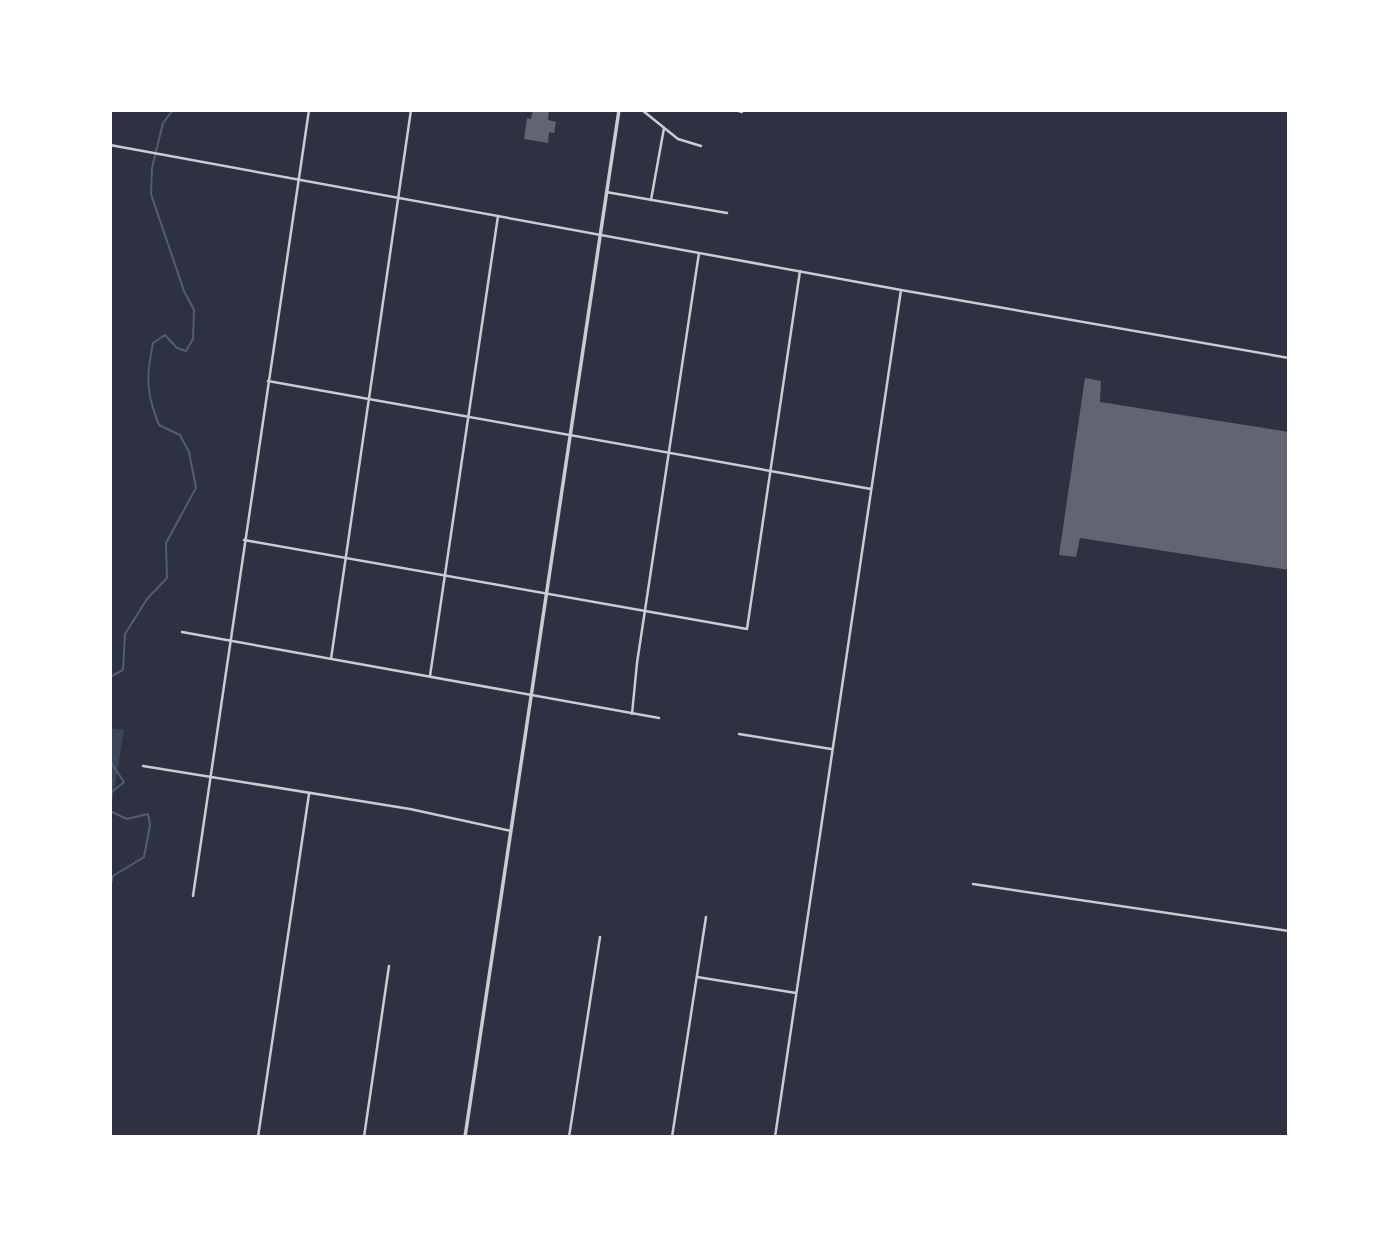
<svg xmlns="http://www.w3.org/2000/svg" width="1399" height="1247" font-family="'Public Sans',sans-serif">
  <rect width="100%" height="100%" fill="#2d3142"/>
  <path fill="#3c4559" d="M110 728 124 730 110 815Z"/>
  <g fill="none" stroke-linecap="round" stroke-linejoin="round">
    <path stroke="#4f5d75" stroke-width="2" d="M110 677 123 670 125 634 147 599 167 578 166 543 196 488 189 452 180 435 159 425C146 393 146 377 153 343L165 335 177 348 186 351 193 339 194 310 184 291 151 194 152 168 163 123 173 110
      M110 761 124 782 112 792 110 798
      M110 811 127 819 148 814 150 825 144 857 113 876 110 888"/>
  </g>
  <path fill="#626471" d="M533 110H549L548 120 556 122 554 133 549 132 548 143 524 139 527 118 531 119Z
    M1085 378 1101 381 1100 402 1289 432V570L1080 538 1076 557 1059 555Z"/>
  <g fill="none" stroke-linecap="round" stroke-linejoin="round">
    <path stroke="#caccd0" stroke-width="2.5" d="M642 110 678 139 701 146
      M735 110 742 112
      M110 145 901 290 1289 358
      M606 192 727 213
      M651 200 664 128
      M268 381 871 489
      M244 540 747 629 800 271
      M182 632 659 718
      M331 659 411 110
      M430 676 498 216
      M632 714 637 663 699 253
      M739 734 831 749
      M143 766 410 809 511 831
      M973 884 1289 931
      M193 896 309 110
      M697 977 796 993
      M258 1137 309 794
      M364 1137 389 966
      M569 1137 600 937
      M672 1137 706 917
      M775 1137 901 290"/>
    <path stroke="#caccd0" stroke-width="3.5" d="M465 1137 619 110"/>
  </g>
  <rect width="1399" height="1247" fill="none" stroke="#ffffff" stroke-width="224"/>
</svg>
